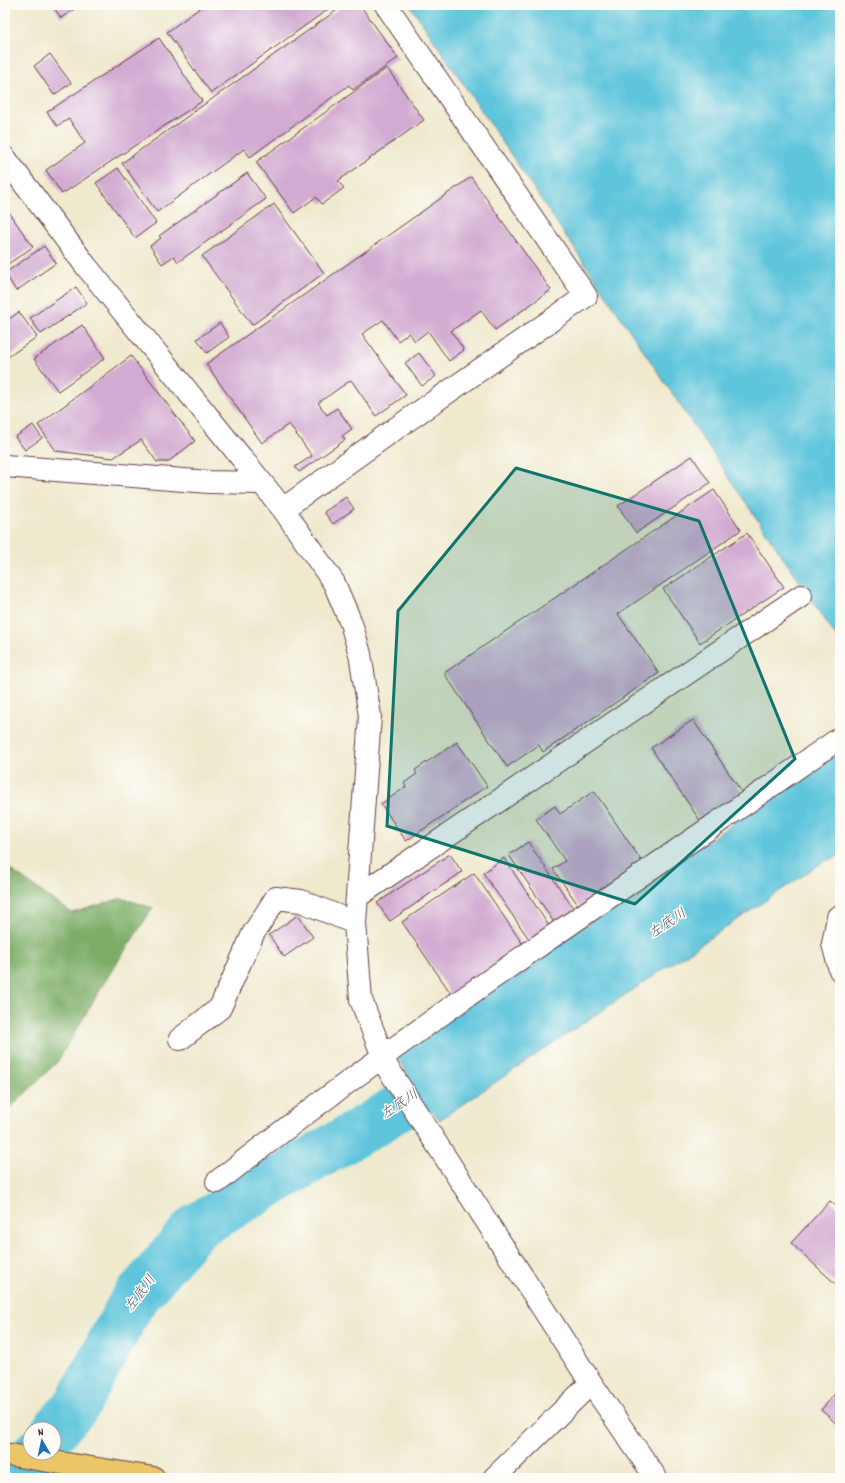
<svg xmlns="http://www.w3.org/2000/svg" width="845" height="1483" font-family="Dekko,'Klee One',sans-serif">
  <rect width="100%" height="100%" fill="#fdfcf7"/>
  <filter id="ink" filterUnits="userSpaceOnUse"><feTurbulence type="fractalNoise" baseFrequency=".025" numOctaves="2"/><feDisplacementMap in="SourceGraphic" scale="8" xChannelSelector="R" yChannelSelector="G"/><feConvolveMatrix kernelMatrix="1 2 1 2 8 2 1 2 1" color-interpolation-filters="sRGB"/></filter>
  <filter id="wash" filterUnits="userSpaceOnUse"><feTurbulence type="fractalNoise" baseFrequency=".012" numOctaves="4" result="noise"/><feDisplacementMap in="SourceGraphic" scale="16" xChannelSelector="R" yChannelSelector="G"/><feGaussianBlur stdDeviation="0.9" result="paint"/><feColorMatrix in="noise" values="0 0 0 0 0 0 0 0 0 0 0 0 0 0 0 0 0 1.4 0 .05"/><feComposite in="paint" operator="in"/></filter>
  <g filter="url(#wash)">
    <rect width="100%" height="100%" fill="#efe9cd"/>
    <path fill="#7dad67" stroke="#646649" d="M5 866 72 913 122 898 153 908 107 978 58 1061 5 1113Z"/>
    <path fill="#5fc5dc" stroke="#547284" d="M410 5H840V642Z
      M840 751V855L823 862 439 1120 395 1054Z"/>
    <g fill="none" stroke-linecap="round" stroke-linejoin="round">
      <path stroke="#5fc5dc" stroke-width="47" d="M54 1431 77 1405 132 1302 196 1227 381 1119 475 1055
        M13 1478 35 1453"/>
    </g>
    <g id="blocks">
      <path fill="#d2abd2" d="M52 5H80L61 18Z
        M204 5H334L211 93 167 32Z
        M344 5H360L398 58 353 90 349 85 250 157 244 149 157 212 122 163Z
        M159 38 202 101 62 194 46 170 85 143 69 119 57 126 47 112Z
        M50 54 71 83 54 95 34 66Z
        M387 68 424 120 338 181 344 188 322 204 316 197 294 213 256 162Z
        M118 168 156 223 135 238 96 183Z
        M247 173 266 199 178 262 174 256 162 264 150 246 161 238 159 236Z
        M471 177 551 290 495 330 481 310 451 331 464 350 449 361 428 331 415 341 409 333 398 341 383 320 362 334 406 395 376 416 351 380 318 403 327 415 337 408 352 429 342 436 345 440 299 472 295 467 312 456 289 424 262 443 206 364Z
        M274 204 324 273 252 325 202 256Z
        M7 210 33 247 5 266V211Z
        M44 246 56 263 16 291 5 273Z
        M76 287 87 303 41 334 30 318Z
        M19 312 37 337 5 359V322Z
        M220 323 229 337 207 353 197 339Z
        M82 325 105 358 58 391 34 359Z
        M419 353 436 376 422 386 405 363Z
        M131 356 195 441 168 462H157L141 440 113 458 56 451 38 425Z
        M33 425 42 438 25 450 15 437Z
        M692 456 710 483 636 533 618 506Z
        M714 490 741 530 618 614 659 673 543 752 539 745 507 767 444 673Z
        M346 497 354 509 333 524 324 512Z
        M747 533 784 587 700 643 663 589Z
        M693 720 745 797 703 825 651 748Z
        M457 742 487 786 406 841 381 804 406 787 404 783 417 774 415 770Z
        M594 791 645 866 581 909 553 869 565 861 536 819 555 806 560 814Z
        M528 842 576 912 556 925 509 855Z
        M450 854 462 872 390 921 377 903Z
        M504 858 551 929 531 942 483 873Z
        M474 873 524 946 452 995 402 922Z
        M298 915 313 937 284 957 269 935Z
        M830 1201 840 1209V1288L791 1243Z
        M840 1388V1427L821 1410Z"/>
    </g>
  </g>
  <g filter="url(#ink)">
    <use href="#blocks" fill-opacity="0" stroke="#633d43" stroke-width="1"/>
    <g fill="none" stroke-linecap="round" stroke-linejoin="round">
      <defs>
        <path id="minor" d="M5 158 86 266 283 509 334 583 351 623 360 654 370 716 355 923 361 1000 387 1067 591 1383 656 1478
          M5 466 209 482 262 483
          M283 509 395 429 586 296 386 5
          M358 896 801 596
          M840 916 838 917 833 944 840 970
          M180 1039 220 1008 253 934 276 898 301 901 355 923
          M217 1182C417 1024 630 884 840 738
          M494 1478 591 1383"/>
        <path id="highway" d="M5 1454 154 1478"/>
      </defs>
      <use href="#minor" stroke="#633d43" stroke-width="24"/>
      <use href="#highway" stroke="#633d43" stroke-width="24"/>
      <use href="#minor" stroke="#fff" stroke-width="22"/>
      <use href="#highway" stroke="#ebc669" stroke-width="22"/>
    </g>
  </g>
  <path fill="#0f766e" fill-opacity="0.2" stroke="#0f766e" stroke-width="3" stroke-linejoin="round" d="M516 468 699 521 795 759 635 904 387 826 398 611Z"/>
  <g text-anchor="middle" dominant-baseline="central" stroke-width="3" stroke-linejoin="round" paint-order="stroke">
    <g font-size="14" font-style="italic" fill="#515969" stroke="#fdfcf7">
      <text transform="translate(668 924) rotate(-34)">左底川</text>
      <text transform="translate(400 1105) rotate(-34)">左底川</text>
      <text transform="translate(141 1294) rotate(-53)">左底川</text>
    </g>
  </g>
  <rect width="845" height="1483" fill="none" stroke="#fdfcf7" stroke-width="20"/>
  <g transform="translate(42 1441) rotate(351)"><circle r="19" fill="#fdfcf7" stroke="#b5a4a5"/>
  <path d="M0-3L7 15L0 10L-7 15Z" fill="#1f6fb2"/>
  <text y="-6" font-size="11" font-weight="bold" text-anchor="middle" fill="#4a1f2b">N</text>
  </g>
</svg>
